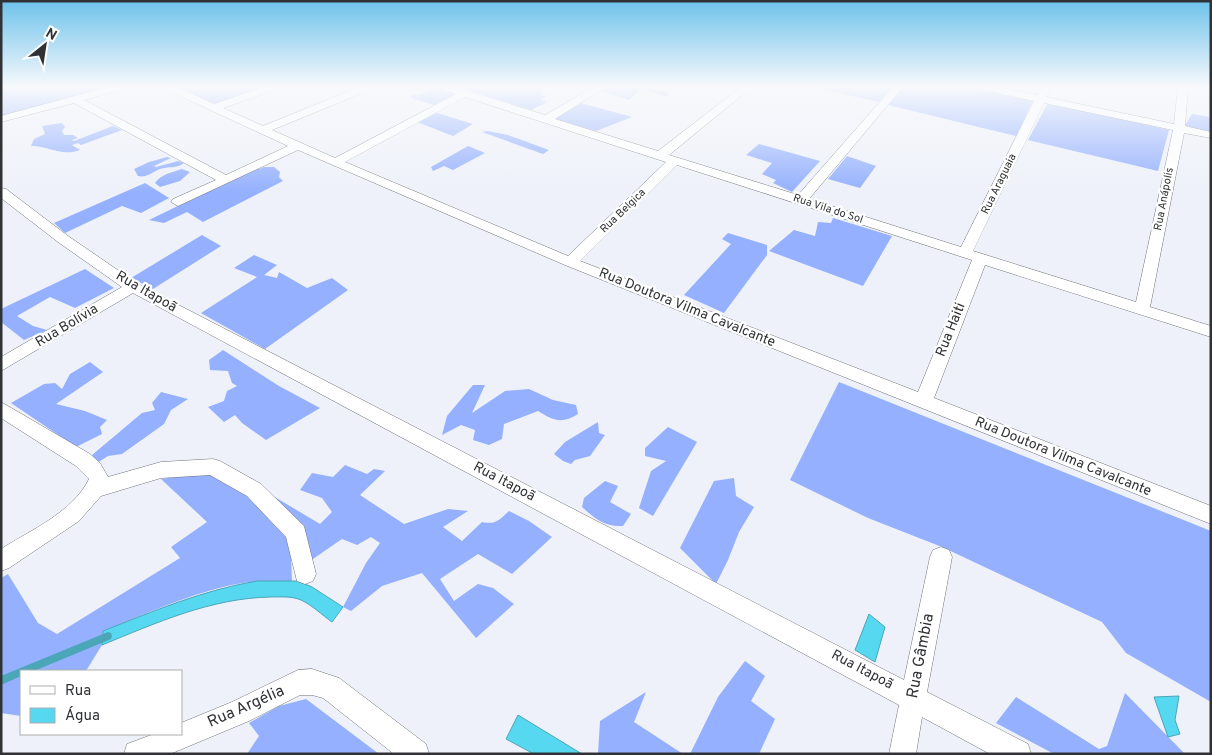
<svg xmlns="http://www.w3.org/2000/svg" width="1212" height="755" font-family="Overpass,sans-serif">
  <rect width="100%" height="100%" fill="#eef1f9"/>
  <path fill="#94b0fe" d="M1 87H114L1 117Z
    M176 87H265L215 104Z
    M433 87H441L459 93 434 105 409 97 416 94 418 95 435 88Z
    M463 87H526L544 92 540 95 546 96 541 100 547 102 531 110 462 88Z
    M608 87H649L669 92 668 97 641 89 629 100 601 91Z
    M812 87H893L879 102Z
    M903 87H972L1033 100 1016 136 888 105Z
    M581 103 632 117 596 131 555 119Z
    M1048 103 1169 130 1158 171 1028 140Z
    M437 113 473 124 453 136 417 122Z
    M1192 114 1211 117V132L1184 127Z
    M62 123 65 127 62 131 64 135H73L78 138 72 140 74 141 113 126 122 130 81 145 78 143 72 145 80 150C62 157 49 146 31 146L34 139 45 134 42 126Z
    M488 131 508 135 549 150 543 154 482 132Z
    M759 144 820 161 792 192 773 183 776 180 762 174 772 163 746 155Z
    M468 146 485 153 453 170 444 166 433 171 431 167Z
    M847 156 876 166 860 188 828 179Z
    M167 157 171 158 154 166 156 167 178 161 184 163C177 169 168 166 160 169 152 172 147 178 138 176L134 169 149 162Z
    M264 167H274L280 172 279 177 283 181 203 222 187 212 164 223 149 220 256 168 259 169Z
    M182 169 190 172 180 181 160 187 155 183C161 174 173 172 182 169Z
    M145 183 169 198 141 213 122 206 65 233 54 223Z
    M833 218 892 236 863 286 769 251 794 230 815 236 818 222 831 223Z
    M728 233 767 245V255L724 313 684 295 731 244 722 239Z
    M202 235 221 246 153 289 131 278Z
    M254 255 277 265 264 275 277 278 279 272 307 288 332 278 348 290 265 349 201 313 257 277 234 268Z
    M85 269 114 288 75 308 50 297 17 316 33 326 47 330 24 340 1 322V309Z
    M223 350 279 386 320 408 266 440 242 423 235 415 224 422 208 407 224 401 227 391 237 386 232 383 228 371 210 370 209 360Z
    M90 362 103 372 56 404 85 411 107 420 100 427 102 434 76 447 11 403 44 384 55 383 62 389 70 374Z
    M839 382 1211 531V702L1126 653 1102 622 942 547 868 518 790 480Z
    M473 385H485L472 413 505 391 529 389 553 400 576 405 578 414C562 424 554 421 538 411L504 424 502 439 489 445 473 440 475 430 461 425 442 435 447 416Z
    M161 392 188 399 171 410 164 424 122 454 108 456 97 463 92 455 142 413 155 410 152 403Z
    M598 422 599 433 605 435 590 456 575 460 571 464 563 461 554 454 565 442Z
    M668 427 697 442 653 516 639 508 651 471 666 461 645 456V448Z
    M345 465 367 474 374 469 385 471 360 495 404 524 448 509 468 511 443 527 462 541 482 522C496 525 499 520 509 511L529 521 552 537 512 574 478 554 440 579 454 601 478 584 493 588 514 604 476 638 422 573 382 586 351 611 343 607 366 563 380 543 371 537 357 545 342 539 310 561 263 490 320 524 332 512 322 498 300 490 312 473 333 477Z
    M211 472 249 496 290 537 292 581C270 581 248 581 227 586 184 596 144 615 103 631L102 645 86 671H21V716L1 713V578L8 574 38 623 57 634 180 558 171 547 207 522 161 479Z
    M734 478 736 496 754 507 739 532 728 560 716 584 680 548 714 481Z
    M605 481 618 486 610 502 631 514 623 526C605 527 595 519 582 507L584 498Z
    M745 661 765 676 751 701 775 719 759 754H690L718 697Z
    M646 692 634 722 683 754H598L600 721Z
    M1125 693 1185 754H1054L996 723 1016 697 1099 749 1107 746Z
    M306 699 379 754H247L259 736 249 723 279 706Z"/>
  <path fill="#56d8f0" stroke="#4ba6b8" d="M257 581H298L312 587 343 607 332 622C322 615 312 605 301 600 292 596 280 597 271 597 211 598 156 623 102 645L103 631C154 611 203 590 257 581Z
    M869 614 885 627 875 662 855 650Z
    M1179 696 1175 720 1180 734 1168 737 1154 697Z
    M518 715 582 754H534L506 739Z"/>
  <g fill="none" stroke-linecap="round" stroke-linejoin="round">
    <path fill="#4ba6b8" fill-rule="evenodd" d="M108 632 111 633 112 636 111 639 34 671H21V676L1 685V676Z"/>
    <defs>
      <path id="street" d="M108 87H124L123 89 84 100 226 175 288 146 165 89 164 87H177L214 104 263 87H278L277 89 223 108 263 126 359 87H373L372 89 272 130 335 158 456 94 441 89 440 87H455L545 115 594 87H606L555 119 658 151 741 87H752L669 155 798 195 893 87H903L809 199 961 247 1034 101 979 89 978 87H997L1037 95 1041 87H1051L1046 97 1174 124 1178 87H1188L1185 126 1211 132V138L1184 133 1150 307 1211 326V337L985 265 934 398 1211 506V524L565 265 298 150 178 206 171 202 173 199 216 180 74 103 1 122V116ZM465 97 666 162 568 256 345 162ZM1044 103 1173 130 1136 302 973 251ZM677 165 972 260 918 392 580 261Z
        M1 188 6 189 68 236 138 284 904 680 930 557 933 550 941 547 949 550 952 557 927 692 1028 744 1031 754H990L922 717 916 754H889L899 705 133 293 1 371V357L122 287 58 242 1 198Z
        M1 402 90 454 100 463 108 477 161 462 213 459 220 461 261 484 304 526 316 574 313 581 305 584 297 581 286 537 247 496 210 475 161 478 101 496 79 521 9 568 1 571V549C31 530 73 512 89 479L76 466 1 418Z
        M312 669 339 678 426 744 429 754H394L323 698 312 695H300L249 721 170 754H124L127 744 154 734H181V723L232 702 298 670Z"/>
    </defs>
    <use href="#street" stroke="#72747b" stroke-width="1"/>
    <use href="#street" fill="#fff" fill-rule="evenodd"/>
  </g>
  <linearGradient id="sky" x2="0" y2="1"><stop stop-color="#6dc2eb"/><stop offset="0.45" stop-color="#f7f9fc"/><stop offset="1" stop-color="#f7f9fc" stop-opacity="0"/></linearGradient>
  <rect width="1212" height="193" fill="url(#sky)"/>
  <g text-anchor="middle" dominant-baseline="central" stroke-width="4.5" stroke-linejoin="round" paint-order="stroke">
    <g font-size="11" fill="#303235" stroke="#fff">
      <text transform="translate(999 184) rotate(-64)">Rua Araguaia</text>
      <text transform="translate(1164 199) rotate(-79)">Rua Anápolis</text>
      <text transform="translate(828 209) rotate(18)">Rua Vila do Sol</text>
      <text transform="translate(623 211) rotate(-44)">Rua Belgica</text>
    </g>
    <g font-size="14" fill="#303235" stroke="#fff">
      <text transform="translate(146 292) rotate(30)">Rua Itapoã</text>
      <text transform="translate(687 308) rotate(22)">Rua Doutora Vilma Cavalcante</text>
      <text transform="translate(67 326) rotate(-31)">Rua Bolívia</text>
      <text transform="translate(951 330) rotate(-68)">Rua Haiti</text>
      <text transform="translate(1063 457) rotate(22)">Rua Doutora Vilma Cavalcante</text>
      <text transform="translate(504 482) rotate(28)">Rua Itapoã</text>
      <text transform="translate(862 670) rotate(28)">Rua Itapoã</text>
    </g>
    <g font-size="16" fill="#303235" stroke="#fff">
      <text transform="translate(921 656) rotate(-79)">Rua Gâmbia</text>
      <text transform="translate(246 707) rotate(-24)">Rua Argélia</text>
    </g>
  </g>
  <rect width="1212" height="755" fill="none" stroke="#303235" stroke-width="5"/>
  <rect x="20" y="670" width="162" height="65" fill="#ffffff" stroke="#acadae"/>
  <rect x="30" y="686" width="25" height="8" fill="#ffffff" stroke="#acadae"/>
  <text x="65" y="695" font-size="15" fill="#303235">Rua</text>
  <rect x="30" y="708" width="25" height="15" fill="#56d8f0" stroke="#acadae"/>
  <text x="65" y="720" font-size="15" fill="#303235">Água</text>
  <g transform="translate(45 45) rotate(30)" stroke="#ffffff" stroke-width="4" paint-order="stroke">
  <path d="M0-4L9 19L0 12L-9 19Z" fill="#303235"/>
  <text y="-8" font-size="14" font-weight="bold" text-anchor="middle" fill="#303235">N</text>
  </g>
</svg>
